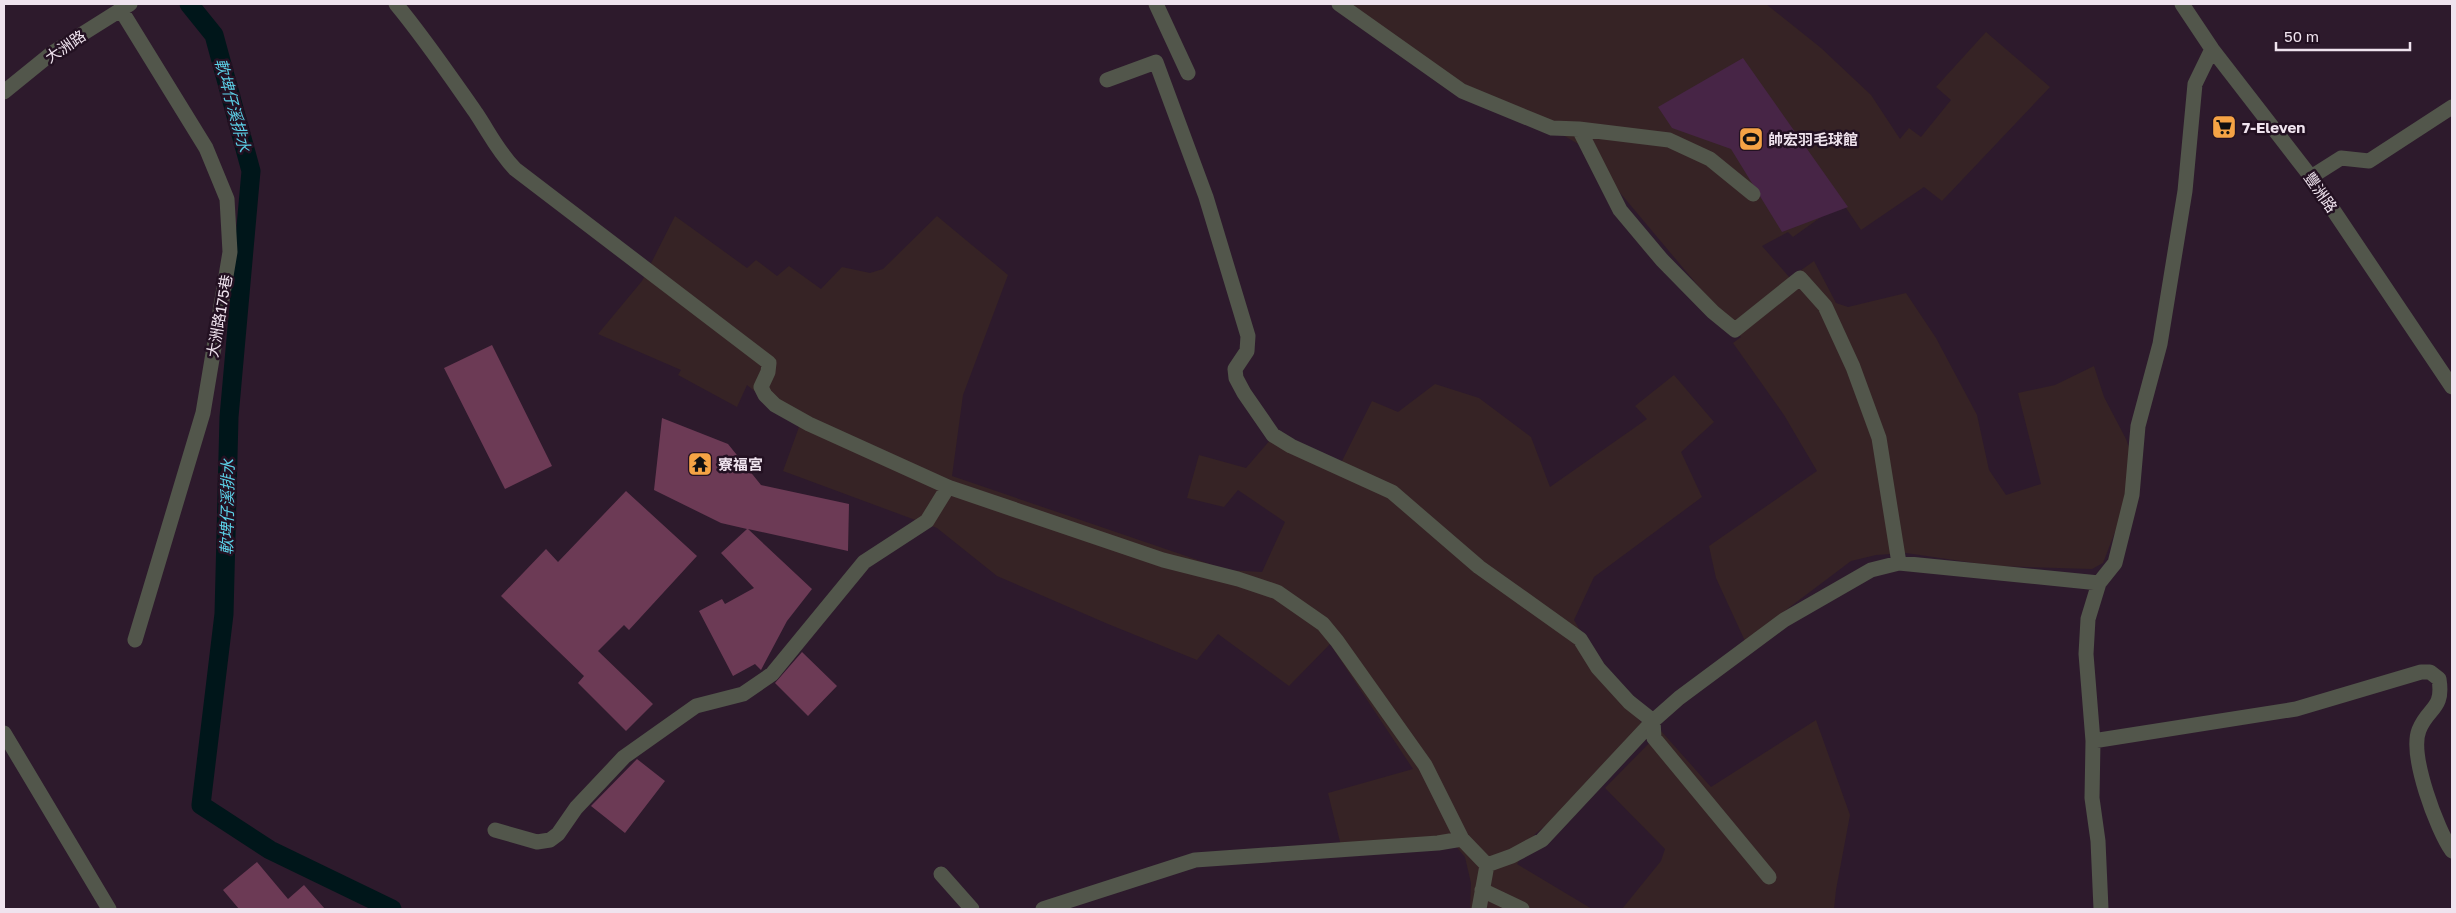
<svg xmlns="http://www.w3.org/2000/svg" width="2456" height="913" font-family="'Golos Text','Noto Sans TC',sans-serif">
  <rect width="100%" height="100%" fill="#2d1a2c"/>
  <path fill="#362325" d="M1343 4H1766L1821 48 1871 95 1900 139 1909 128 1921 137 1951 100 1936 87 1986 32 2050 87 1942 201 1924 187 1861 230 1842 202 1793 237 1788 232 1762 246 1790 278 1814 261 1836 303 1848 307 1906 293 1936 338 1977 415 1989 470 2006 495 2041 484 2018 393 2055 385 2094 366 2104 397 2126 439 2132 456 2122 514 2103 563 2092 569 1995 566 1906 553 1876 555 1851 561 1745 641 1716 578 1709 546 1817 471 1784 415 1733 343 1741 337 1580 145 1542 123 1499 108Z
    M675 216 747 268 756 260 777 276 789 266 821 289 842 267 870 273 883 269 937 216 1008 275 963 395 952 476 1227 570 1262 572 1285 522 1238 490 1224 507 1187 498 1199 455 1246 468 1271 439 1340 465 1372 401 1398 412 1435 384 1479 398 1531 437 1550 487 1647 419 1635 406 1674 375 1714 422 1681 452 1702 497 1594 577 1574 620 1622 702 1643 724 1556 817 1535 834 1517 864 1592 909H1470L1471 883 1465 857 1449 838 1342 850 1328 793 1413 769 1330 644 1289 686 1218 634 1197 660 1108 624 997 576 937 528 783 471 799 427 747 385 737 407 678 375 681 370 598 334 642 281Z
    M1816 720 1850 815 1836 890 1834 909H1622L1661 861 1665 849 1605 788 1661 731 1711 787Z"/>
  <path fill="#472546" d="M1743 58 1848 207 1782 232 1731 149 1672 128 1658 107Z"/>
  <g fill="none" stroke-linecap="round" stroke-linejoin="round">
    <path stroke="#00161a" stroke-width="19" d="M189 4 214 35 251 171 229 417 224 614 201 805 270 850 392 909"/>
  </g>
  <path fill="#6c3a55" d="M492 345 552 466 505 489 444 368Z
    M662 418 728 444 761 485 849 504 848 551 748 529 812 589 787 621 761 670 755 664 733 676 699 611 722 599 725 604 754 588 721 553 747 529 721 523 654 490Z
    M626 491 697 556 629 630 624 625 598 651 653 704 626 731 578 683 584 676 501 596 546 549 558 562Z
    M802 652 837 686 808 716 775 683Z
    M637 759 665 781 625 833 591 806Z
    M257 862 288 899 304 885 325 909H239L223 890Z"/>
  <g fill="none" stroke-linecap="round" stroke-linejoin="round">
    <path stroke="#52564b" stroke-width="15" d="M396 4C425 39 450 76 476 113 490 134 497 150 515 169L769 363 768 372 761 387 765 395 775 405 809 424 948 487 1163 560 1238 579 1277 592 1323 624 1337 641 1425 765 1462 839 1487 865 1512 856 1542 840 1653 721 1679 698 1784 620 1871 570 1899 563 2099 583 2115 563 2132 495 2138 426 2160 344 2185 191 2195 84 2212 49
      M1156 4 1188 73
      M1339 4 1462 91 1552 128 1579 129 1620 210 1662 260 1713 312 1735 330 1800 278 1825 306 1853 367 1879 438 1899 563
      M2182 4 2212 49 2311 177 2452 387
      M121 10 206 148 227 199 230 252 203 413 135 640
      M1107 80 1156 62 1206 197 1248 336 1247 351 1235 369 1236 378 1244 393 1273 435 1291 446 1392 492 1479 567 1580 639 1598 668 1629 702 1653 721 1654 738 1769 877
      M4 92 52 53 130 4
      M1579 129 1669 140 1710 159 1753 194
      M2311 177 2341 158 2369 161 2452 107
      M2099 583 2088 619 2086 654 2093 741 2092 798 2098 841 2101 909
      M4 733 109 909
      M2093 741 2296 709 2421 672H2430L2439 679C2444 710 2428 707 2419 730 2409 755 2437 830 2452 851
      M495 830 537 842 550 840 558 834 576 808 624 757 696 706 743 694 772 674 864 562 927 521 948 487
      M941 874 972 909
      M1482 890 1522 909
      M1043 909 1195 860 1438 843 1462 839
      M1479 909 1487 865"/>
  </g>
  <defs>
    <symbol id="supermarket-square" viewBox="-11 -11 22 22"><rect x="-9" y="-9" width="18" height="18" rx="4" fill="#f5a345" stroke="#231122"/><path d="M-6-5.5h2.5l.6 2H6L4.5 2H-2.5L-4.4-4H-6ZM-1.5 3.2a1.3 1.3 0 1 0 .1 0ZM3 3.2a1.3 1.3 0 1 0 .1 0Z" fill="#111"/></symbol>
    <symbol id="stadium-square" viewBox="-11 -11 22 22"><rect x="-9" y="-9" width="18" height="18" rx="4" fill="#f5a345" stroke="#231122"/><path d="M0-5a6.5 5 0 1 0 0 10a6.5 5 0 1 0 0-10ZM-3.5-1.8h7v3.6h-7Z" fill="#111"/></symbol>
    <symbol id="temple-square" viewBox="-11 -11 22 22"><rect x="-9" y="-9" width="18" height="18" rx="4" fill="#f5a345" stroke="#231122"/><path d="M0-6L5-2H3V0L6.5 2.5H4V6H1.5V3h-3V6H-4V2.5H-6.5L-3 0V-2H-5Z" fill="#111"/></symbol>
  </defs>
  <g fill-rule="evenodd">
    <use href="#supermarket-square" x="2210" y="113" width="28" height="28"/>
    <use href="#stadium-square" x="1737" y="125" width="28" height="28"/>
    <use href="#temple-square" x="686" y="450" width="28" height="28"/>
  </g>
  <g text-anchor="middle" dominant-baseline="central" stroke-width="5" stroke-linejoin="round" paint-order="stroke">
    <g font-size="15" fill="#efe3ee" stroke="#231122">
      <text transform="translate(65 46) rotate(-34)">大洲路</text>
      <text transform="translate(2321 192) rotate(55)">豐洲路</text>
      <text transform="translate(219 316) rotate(-80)">大洲路175巷</text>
    </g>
    <g font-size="15" font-weight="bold" fill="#efe3ee" stroke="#231122" text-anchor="start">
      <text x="2242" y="127">7-Eleven</text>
      <text x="1768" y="139">帥宏羽毛球館</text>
      <text x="718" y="464">寮福宮</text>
    </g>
    <g font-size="16" font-style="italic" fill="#5cd1e8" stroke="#231122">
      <text transform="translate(233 105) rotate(75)">軟埤仔溪排水</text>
      <text transform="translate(227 507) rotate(-89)">軟埤仔溪排水</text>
    </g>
  </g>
  <rect width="2456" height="913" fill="none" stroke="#efe3ee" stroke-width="10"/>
  <path d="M2276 42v8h134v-8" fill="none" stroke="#efe3ee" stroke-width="2.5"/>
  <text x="2284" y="42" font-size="15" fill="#efe3ee" stroke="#231122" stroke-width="4" paint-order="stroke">50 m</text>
</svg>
